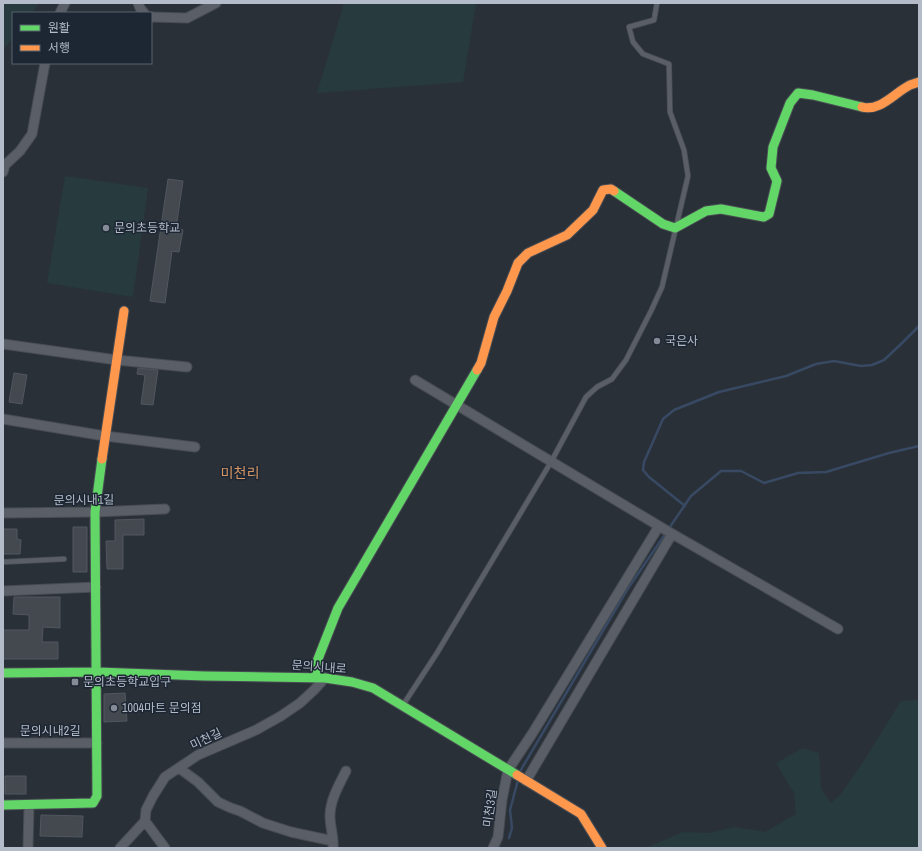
<svg xmlns="http://www.w3.org/2000/svg" width="922" height="851" font-family="'Archivo Narrow','Noto Sans KR',sans-serif">
  <rect width="100%" height="100%" fill="#2a3038"/>
  <path fill="#273a3e" d="M3 3H39L32 13H13V38L3 50Z
    M344 3H476L463 82 317 93Z
    M65 176 148 188 133 297 47 283Z
    M919 700V848H648L650 846 683 832 710 833 734 827 765 832 796 814 794 793 776 763 803 748 819 753 821 789 831 803 841 794 865 759 901 701Z"/>
  <g fill="none" stroke-linecap="round" stroke-linejoin="round">
    <path stroke="#384963" stroke-width="2.5" d="M685 506 649 477 643 470 644 462 663 419 674 410 719 392 786 376 816 364 834 361 861 366 872 365 884 360 900 345 919 326
      M520 772 522 768 627 590 691 496 721 471H741L764 483 798 473 826 472 889 453 919 446
      M509 838 512 828 510 810 518 780"/>
  </g>
  <path fill="#444950" stroke="#52575f" d="M168 179 183 181 176 228 183 230 179 252 172 251 165 303 150 301Z
    M138 368 158 370 153 405 141 404 145 375 137 374Z
    M14 373 27 375 22 404 9 402Z
    M144 519V535H123V569H107L106 541H115V520Z
    M73 527H87V572H73Z
    M3 529H17V539L21 540 20 554H3Z
    M14 597H60V628L43 627 42 642H58V659H3V630H29V615L13 614Z
    M125 693 127 721 104 722V694Z
    M5 776H26V794H5Z
    M41 815 83 816 82 837 40 836Z"/>
  <g fill="none" stroke-linecap="round" stroke-linejoin="round">
    <defs>
      <path id="lane" d="M3 562 64 559
        M403 705 437 653 551 462 586 397 597 387 612 379 626 360 651 311 662 287 688 176 684 150 670 112 669 64 643 54 633 42 629 27 654 20 657 3"/>
      <path id="street" d="M138 3 140 8 144 13
        M60 13 65 3
        M151 17 187 18 216 3
        M3 172 5 165 20 151 32 134 45 63
        M3 344 117 360 187 367
        M415 380 669 532 838 629
        M3 419 105 436 195 447
        M3 513 95 512 165 509
        M3 591 96 587
        M3 743H97
        M179 768 198 782 218 802 231 808 240 811 263 823 291 832 333 841
        M526 781 672 534
        M28 848 29 805
        M120 848 145 821
        M165 848 145 821 146 810 153 796 165 777 198 755 256 730 281 716 300 703 314 690 325 678
        M333 848C334 837 330 827 330 816 330 800 339 785 346 771
        M493 848 498 837 502 800 508 770 532 734 659 526"/>
      <path id="fast" d="M614 191 663 224 675 228 706 211 721 209 764 217 769 214 777 181 771 168 773 147 790 103 798 93 813 95 862 107
        M3 673 97 672 204 676 325 678 352 682 373 688 517 775
        M316 678V664L338 608 477 370
        M3 805 93 803 97 796 95 512 102 459"/>
      <path id="slow" d="M862 107C880 112 894 93 910 85 913 84 916 83 919 82
        M477 370 481 363 494 317 507 291 518 263 528 253 567 235 593 210 603 190 611 189 614 191
        M102 459 124 311
        M517 775 581 814 602 848"/>
    </defs>
    <use href="#lane" stroke="#484c53" stroke-width="6"/>
    <use href="#street" stroke="#484c53" stroke-width="11"/>
    <use href="#fast" stroke="#484c53" stroke-width="11"/>
    <use href="#slow" stroke="#484c53" stroke-width="11"/>
    <use href="#lane" stroke="#5a5e66" stroke-width="4.5"/>
    <use href="#street" stroke="#5a5e66" stroke-width="9"/>
    <use href="#fast" stroke="#63d668" stroke-width="9"/>
    <use href="#slow" stroke="#ff974d" stroke-width="9"/>
  </g>
  <g fill="#848b96" stroke="#1d2633" stroke-width="1.5">
    <circle cx="106" cy="228" r="4"/>
    <circle cx="657" cy="341" r="4"/>
    <rect x="71" y="678" width="8" height="8" rx="2"/>
    <circle cx="114" cy="708" r="4"/>
  </g>
  <g text-anchor="middle" dominant-baseline="central" stroke-width="3" stroke-linejoin="round" paint-order="stroke">
    <g font-size="12" fill="#b4bcc9" stroke="#1d2633" text-anchor="start">
      <text x="114" y="228">문의초등학교</text>
      <text x="665" y="341">국은사</text>
      <text x="83" y="682">문의초등학교입구</text>
      <text x="122" y="708">1004마트 문의점</text>
    </g>
    <g font-size="12" fill="#b4bcc9" stroke="#1d2633">
      <text transform="translate(84 500) rotate(-1)">문의시내1길</text>
      <text transform="translate(319 667) rotate(4)">문의시내로</text>
      <text x="50" y="731">문의시내2길</text>
      <text transform="translate(206 739) rotate(-26)">미천길</text>
      <text transform="translate(490 808) rotate(-82)">미천3길</text>
    </g>
    <g font-size="14" fill="#d59563" stroke="#1d2633">
      <text x="240" y="473">미천리</text>
    </g>
  </g>
  <rect width="922" height="851" fill="none" stroke="#b4bcc9" stroke-width="8"/>
  <rect x="12" y="12" width="140" height="52" fill="#1d2633" stroke="#59626f"/>
  <rect x="20" y="25" width="20" height="6" fill="#63d668" stroke="#59626f"/>
  <text x="48" y="32" font-size="12" fill="#b4bcc9">원활</text>
  <rect x="20" y="45" width="20" height="6" fill="#ff974d" stroke="#59626f"/>
  <text x="48" y="52" font-size="12" fill="#b4bcc9">서행</text>
</svg>
